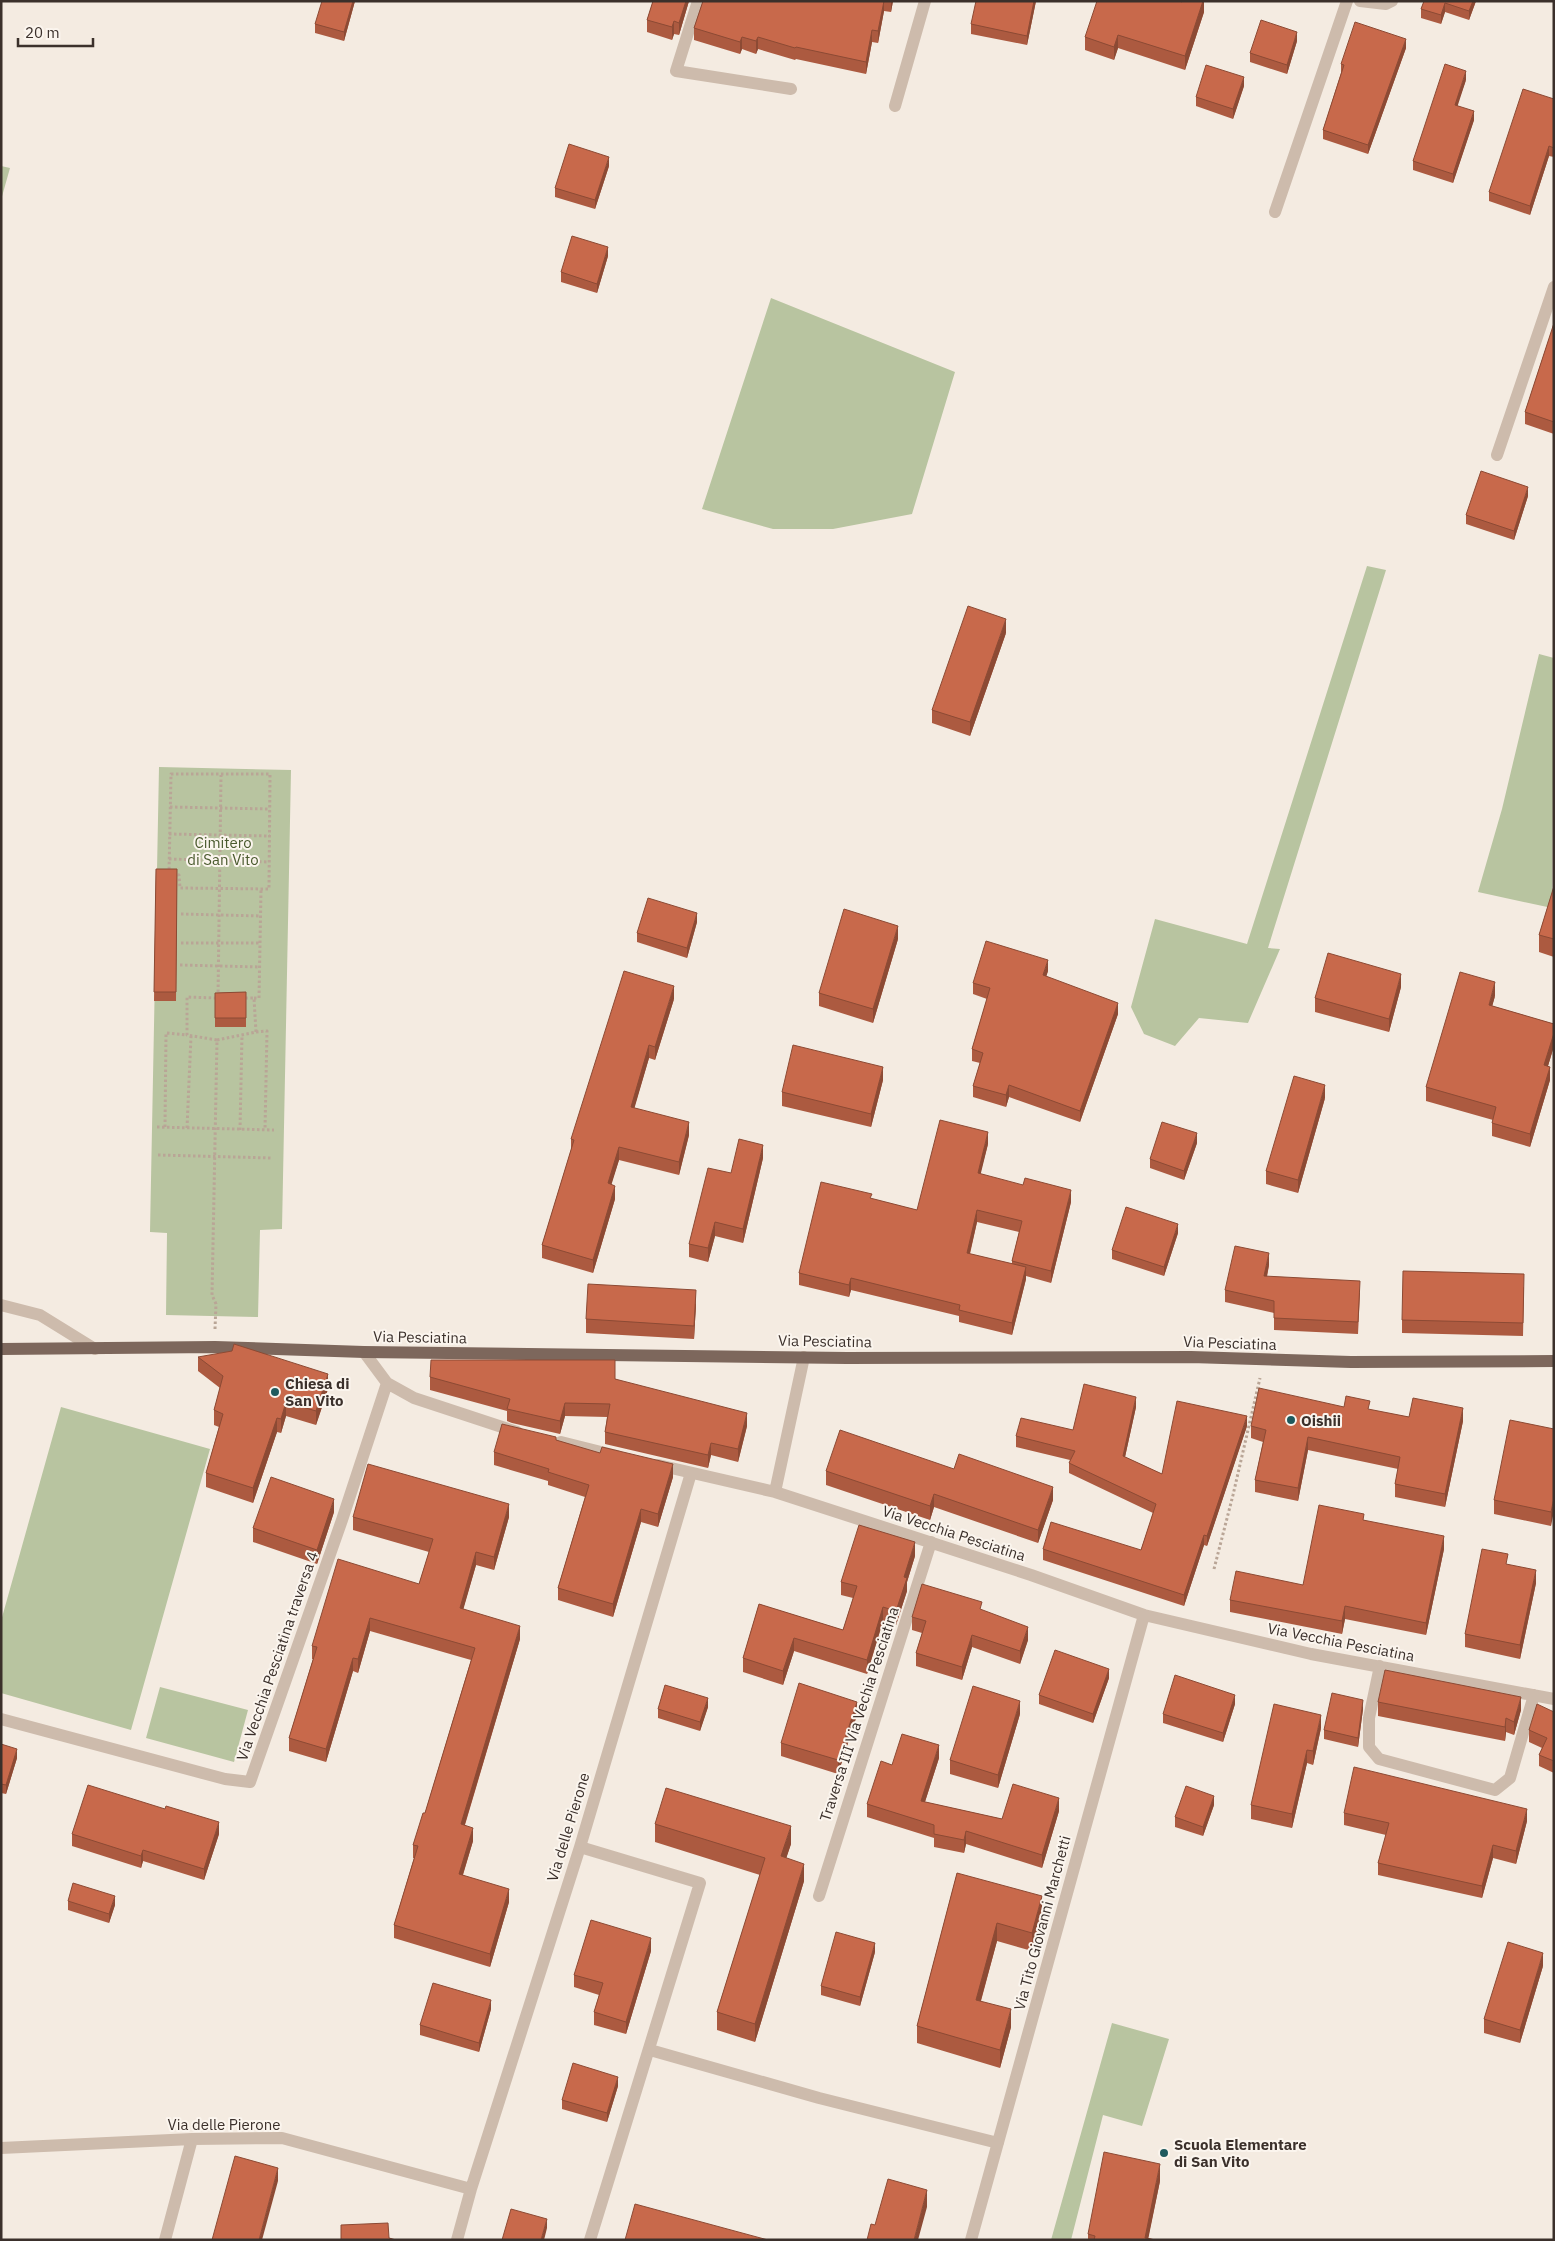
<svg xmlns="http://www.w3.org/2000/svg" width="1555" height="2241" font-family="'IBM Plex Sans',sans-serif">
  <rect width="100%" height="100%" fill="#f4ebe1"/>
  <path fill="#b8c4a0" d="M1 166 10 168 1 200Z
    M771 298 955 372 912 514 833 529H773L702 509Z
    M1367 566 1386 570 1268 948 1280 949 1248 1023 1199 1018 1175 1046 1144 1034 1131 1007 1155 919 1247 944Z
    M1539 654 1554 658 1552 908 1478 892 1502 809Z
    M159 767 291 770 282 1229 260 1230 258 1317 166 1315 167 1233 150 1232Z
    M61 1407 210 1449 131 1730 1 1693V1621Z
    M160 1687 248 1710 234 1762 146 1738Z
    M1112 2023 1169 2039 1142 2126 1103 2115 1071 2240H1051Z"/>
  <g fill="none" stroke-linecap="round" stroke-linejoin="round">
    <path stroke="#b9a596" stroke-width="3" stroke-dasharray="2.5 2.5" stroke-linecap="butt" d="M171 774H270L269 889 180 888 179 875 169 873Z
      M170 807 270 809
      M169 834 270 836
      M169 859 269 862
      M181 914 261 916
      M181 943H260
      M180 965 260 967
      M218 997 221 775
      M254 998H259L261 889
      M256 1032 267 1031 265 1130
      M217 1040 256 1032 254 998H243
      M157 1127 274 1130
      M165 1127 166 1033 187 1035
      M187 1128 191 1036
      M240 1130 242 1035
      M158 1155 272 1158
      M215 1329 216 1304 212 1295 217 1040 187 1035V997L217 998
      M1214 1569 1233 1495 1260 1378"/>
    <path stroke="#cdbbac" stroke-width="12" d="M698 1 676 71 791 89
      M1360 1 1386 4 1392 1
      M895 106 925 1
      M1275 212 1347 1
      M1497 455 1554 287
      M1 1305 40 1315 95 1349
      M364 1352 387 1383 414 1398 517 1432
      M561 1442 617 1456
      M658 1465 775 1492 1031 1575 1144 1615 1311 1654 1554 1699
      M775 1492 804 1357
      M1380 1666 1369 1718V1747L1379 1759 1495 1790 1510 1778 1534 1695
      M1 1719 225 1779 250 1782 342 1520 387 1383
      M580 1847 700 1883 590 2240
      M819 1896 931 1542
      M650 2050 819 2098 998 2143
      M1 2148 192 2139 282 2138 471 2189
      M165 2240 192 2139
      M457 2240 471 2189 580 1847 691 1473
      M971 2240 1144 1615"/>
    <path stroke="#7d675c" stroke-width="12" d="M1 1349 215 1347 364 1352 847 1358 1191 1357 1351 1362 1554 1361"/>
  </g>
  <path fill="#ac5a40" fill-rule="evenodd" d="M355 1 344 41 315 33V24Z
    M653 1H689L679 35 674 34 672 40 647 32V20Z
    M703 1H893L891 12 884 11 878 43 872 42 866 74 796 59 795 60 758 49 756 54 742 49 740 54 694 40V28Z
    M1036 1 1027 45 971 34V24Z
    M1204 1V12L1185 70 1118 48 1114 60 1085 50V37L1182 2Z
    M1424 1H1476L1469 20 1445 12 1441 24 1421 18V9Z
    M1297 41 1287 74 1250 62V53Z
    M1406 48 1368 154 1323 139V130L1341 73V64Z
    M1466 80 1457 105 1474 120 1453 183 1413 170V161Z
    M1244 86 1233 119 1196 106V97Z
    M1554 99V157L1549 156 1530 215 1489 201V192Z
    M609 166 595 209 555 197V188Z
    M608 256 597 293 561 282V272Z
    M1554 323V434L1525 424V412Z
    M1528 496 1514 540 1466 524V515Z
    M1006 633 970 736 932 723V710Z
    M156 869H177L176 1001H154Z
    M1554 886V957L1539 952V935Z
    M697 922 687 958 637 942V933Z
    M898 939 873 1023 819 1006V993Z
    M1048 971 1046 976 1118 1014 1080 1122 1009 1097 1006 1107 973 1097V1086L980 1063 972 1061V1049L987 999 973 994V983Z
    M1401 987 1389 1032 1315 1012V998Z
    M246 992V1027H215V993Z
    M1495 996 1492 1006 1554 1024V1046L1548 1066 1550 1080 1530 1147 1492 1136V1123L1493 1120 1426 1101V1087Z
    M674 999 655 1060 649 1058 634 1108 689 1135 679 1175 619 1160 611 1184 615 1199 593 1273 542 1258V1245L571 1150V1139Z
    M883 1080 871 1127 782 1106V1092Z
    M1325 1098 1298 1193 1266 1184V1171Z
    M1197 1143 1184 1180 1150 1168V1159Z
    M988 1144 980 1174 1071 1202 1051 1283 1026 1276V1279L1012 1335 959 1322V1316L851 1290 849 1297 799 1285V1273L872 1199 917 1210ZM977 1222 1019 1232 1012 1261V1264L970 1254Z
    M763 1158 743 1243 715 1236 708 1262 689 1257V1244L731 1173Z
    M1178 1233 1164 1276 1112 1259V1250Z
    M1269 1265 1267 1277 1360 1293 1358 1334 1274 1330V1313L1225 1302V1290Z
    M1524 1287 1523 1336 1402 1333V1320Z
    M696 1304 694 1339 586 1333V1319Z
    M198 1357 328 1389 316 1425 286 1416 281 1433 277 1432 253 1503 206 1487V1473L219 1427 214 1425V1410L220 1388 198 1371Z
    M430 1377 615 1379 747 1426 738 1462 711 1455 708 1468 605 1444V1432L607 1417 565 1416 560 1434 512 1423 507 1421V1411L430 1390Z
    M1136 1407 1125 1457 1162 1474 1247 1426 1207 1546 1204 1545 1184 1606 1043 1560V1549L1141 1550 1153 1513 1069 1473V1463L1070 1460 1016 1447V1436L1073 1430Z
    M1344 1407 1370 1410 1409 1417 1463 1421 1445 1507 1395 1497V1484L1398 1469 1308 1450 1298 1501 1255 1492V1480L1263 1442 1251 1438V1426Z
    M1554 1429 1551 1526 1494 1514V1500Z
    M556 1440 673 1477 658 1527 641 1522 613 1617 558 1600V1588L585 1497 548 1485V1481L494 1465V1452Z
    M954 1469 1053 1500 1038 1543 934 1507 930 1520 826 1485V1471Z
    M334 1512 317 1564 253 1542V1528Z
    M353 1517H509L494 1570 476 1565 463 1609 520 1639 465 1825 473 1841 463 1875 509 1902 490 1967 394 1938V1925L414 1858H413V1845L425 1813 471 1660 370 1631 358 1673 353 1671 326 1762 289 1751V1738L313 1659H312V1646L419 1584 429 1552 353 1530Z
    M1364 1520 1444 1549 1426 1635 1345 1619 1342 1634 1230 1612V1600L1303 1585Z
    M915 1556 907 1582V1591L896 1625 883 1621 867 1674 794 1651 783 1685 743 1672V1658L759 1604 843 1630 853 1598 841 1595V1582Z
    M1508 1564 1536 1583 1520 1659 1465 1647V1634Z
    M982 1610 1028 1640 1020 1664 972 1647 962 1680 916 1666V1653L922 1633 912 1630V1617Z
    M1109 1678 1093 1723 1039 1704V1695Z
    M1378 1702 1521 1710 1514 1735 1506 1732 1505 1741 1378 1716Z
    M1235 1704 1223 1742 1163 1723V1714Z
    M708 1707 700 1731 658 1718V1709Z
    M1363 1709 1358 1747 1324 1739V1730Z
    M1554 1712V1773L1539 1766V1755L1542 1748 1529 1742V1730Z
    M1020 1714 998 1788 950 1774V1760Z
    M857 1715 838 1774 781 1756V1743Z
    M1321 1728 1313 1765 1307 1763 1292 1828 1251 1819V1805Z
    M1 1744 17 1758 6 1794 1 1793Z
    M939 1758 925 1802 1002 1819 1059 1811 1042 1868 966 1844 964 1853 934 1847V1838L867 1817V1804L892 1765Z
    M1214 1805 1203 1836 1175 1827V1817Z
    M1344 1813 1527 1821 1516 1864 1493 1858 1482 1898 1378 1875V1863L1386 1835 1344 1825Z
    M655 1824 791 1844 786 1858 804 1881 755 2042 717 2030V2012L760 1875 655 1842Z
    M72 1834H219L204 1880 143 1861 141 1868 72 1846Z
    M957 1873 1042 1914 1032 1951 997 1941 981 2001 1011 2027 1000 2068 917 2043V2026Z
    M68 1901 115 1905 109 1923 68 1910Z
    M651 1951 626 2034 594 2025V2012L599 1995 574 1987V1975Z
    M875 1952 860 2006 821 1995V1986Z
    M1543 1966 1520 2043 1484 2033V2019Z
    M491 2009 479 2052 420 2035V2025Z
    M618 2086 607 2122 562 2109V2100Z
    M1160 2181 1148 2238 1156 2240H1088V2234Z"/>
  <path fill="#8c4a34" d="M353 1H355L344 41V32Z
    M686 1H689L679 35V23Z
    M884 1V11L878 43V31Z
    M891 1H893L891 12Z
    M1034 1H1036L1027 45V36Z
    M1203 1H1204V12L1185 70V56Z
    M1473 1H1476L1469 20V11Z
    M1445 3V12L1441 24V15Z
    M674 21V34L672 40V27Z
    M872 30V42L866 74V62Z
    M1297 32V41L1287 74V65Z
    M1118 35V48L1114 60V47Z
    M742 37V49L740 54V42Z
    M758 37V49L756 54V41Z
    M1406 39V48L1368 154V145Z
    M1466 71V80L1455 114V105Z
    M1244 77V86L1233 119V109Z
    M1474 111V120L1453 183V174Z
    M1549 146V156L1530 215V206Z
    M609 157V166L595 209V200Z
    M608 247V256L597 293V284Z
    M1528 487V496L1514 540V531Z
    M1006 619V633L970 736V722Z
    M697 913V922L687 958V948Z
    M898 926V939L873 1023V1009Z
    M1048 960V971L1043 987V975Z
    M1401 974V987L1389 1032V1019Z
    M1495 982V996L1489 1018V1005Z
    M674 986V999L655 1060V1047Z
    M1118 1003V1014L1080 1122V1111Z
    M1554 1033V1046L1544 1079V1065Z
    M649 1045V1058L631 1120V1107Z
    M883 1067V1080L871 1127V1114Z
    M1550 1067V1080L1530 1147V1134Z
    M1009 1085V1097L1006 1107V1095Z
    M1325 1085V1098L1298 1193V1180Z
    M689 1122V1135L679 1175V1162Z
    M988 1132V1144L978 1185V1173Z
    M1197 1133V1143L1184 1180V1171Z
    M763 1145V1158L743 1243V1229Z
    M619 1147V1160L608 1196V1183Z
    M615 1186V1199L593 1273V1260Z
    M1071 1190V1202L1051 1283V1271Z
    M977 1210V1222L967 1265V1253Z
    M715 1222V1236L708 1262V1248Z
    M1178 1224V1233L1164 1276V1267Z
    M1269 1253V1265L1264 1289V1276Z
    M1026 1267V1279L1012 1335V1323Z
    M851 1278V1290L849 1297V1285Z
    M696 1290V1304L694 1339V1326Z
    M328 1374V1389L316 1425V1411Z
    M1136 1397V1407L1123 1466V1456Z
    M286 1402V1416L281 1433V1419Z
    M565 1403V1416L560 1434V1421Z
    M1463 1408V1421L1445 1507V1494Z
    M747 1413V1426L738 1462V1449Z
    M1247 1416V1426L1207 1546V1536Z
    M277 1418V1432L253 1503V1488Z
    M1308 1437V1450L1298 1501V1488Z
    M711 1443V1455L708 1468V1455Z
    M673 1464V1477L658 1527V1514Z
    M1053 1487V1500L1038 1543V1530Z
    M934 1494V1507L930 1520V1506Z
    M1554 1498V1511L1551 1526V1512Z
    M334 1499V1512L317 1564V1550Z
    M509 1504V1517L494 1570V1557Z
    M641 1509V1522L613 1617V1604Z
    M1204 1535V1545L1184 1606V1595Z
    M1444 1536V1549L1426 1635V1623Z
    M915 1542V1556L907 1582V1591L896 1625V1611L904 1577Z
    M476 1552V1565L460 1621V1608Z
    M1536 1570V1583L1520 1659V1645Z
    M1345 1606V1619L1342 1634V1621Z
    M883 1607V1621L867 1674V1660Z
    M370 1618V1631L358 1673V1659Z
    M520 1626V1639L461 1837V1824Z
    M1028 1627V1640L1020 1664V1651Z
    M972 1635V1647L962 1680V1667Z
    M794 1638V1651L783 1685V1671Z
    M353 1658V1671L326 1762V1749Z
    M1109 1669V1678L1093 1723V1714Z
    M1235 1695V1704L1223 1742V1733Z
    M1521 1697V1710L1514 1735V1722Z
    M708 1698V1707L700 1731V1722Z
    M1363 1700V1709L1358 1747V1738Z
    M1020 1701V1714L998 1788V1775Z
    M857 1702V1715L838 1774V1760Z
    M1321 1715V1728L1313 1765V1751Z
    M1506 1718V1732L1505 1741V1727Z
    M939 1745V1758L921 1814V1801Z
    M17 1749V1758L6 1794V1785Z
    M1307 1750V1763L1292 1828V1814Z
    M1214 1796V1805L1203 1836V1827Z
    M1059 1798V1811L1042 1868V1855Z
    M1527 1809V1821L1516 1864V1851Z
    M219 1822V1834L204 1880V1869Z
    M791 1826V1844L781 1874V1856Z
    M473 1828V1841L459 1887V1874Z
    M966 1831V1844L964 1853V1840Z
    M1493 1845V1858L1482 1898V1886Z
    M143 1850V1861L141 1868V1856Z
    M804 1864V1881L755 2042V2024Z
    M509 1889V1902L490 1967V1954Z
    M115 1896V1905L109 1923V1914Z
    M1042 1896V1914L1032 1951V1933Z
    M997 1923V1941L976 2018V2000Z
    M651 1938V1951L626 2034V2022Z
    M875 1943V1952L860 2006V1997Z
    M1543 1953V1966L1520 2043V2030Z
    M491 2000V2009L479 2052V2043Z
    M1011 2009V2027L1000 2068V2050Z
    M618 2077V2086L607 2122V2113Z
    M1160 2164V2181L1148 2240 1145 2238Z
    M278 2168V2181L262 2240H259Z
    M927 2190V2207L918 2240H914Z
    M547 2219V2228L544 2240H541Z"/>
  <path fill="#c8694b" stroke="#8c4a34" d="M322 1H353L344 32 315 24Z
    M653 1H686L679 23 674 21 672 27 647 20Z
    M703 1H884L878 31 872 30 866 62 796 47 795 48 758 37 756 41 742 37 740 42 694 28Z
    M976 1H1034L1027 36 971 24Z
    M1097 1H1180L1182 2V1H1203L1185 56 1118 35 1114 47 1085 37Z
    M1424 1H1473L1469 11 1445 3 1441 15 1421 9Z
    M1261 20 1297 32 1287 65 1250 53Z
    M1355 22 1406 39 1368 145 1323 130 1344 65 1341 64Z
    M1445 64 1466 71 1455 105 1474 111 1453 174 1413 161Z
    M1206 65 1244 77 1233 109 1196 97Z
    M1523 89 1554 99V148L1549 146 1530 206 1489 192Z
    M569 144 609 157 595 200 555 188Z
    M572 236 608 247 597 284 561 272Z
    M1554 323V422L1525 412Z
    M1481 471 1528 487 1514 531 1466 515Z
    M968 606 1006 619 970 722 932 710Z
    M156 869H177L176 992H154Z
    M1554 886V939L1539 935Z
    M648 898 697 913 687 948 637 933Z
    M844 909 898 926 873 1009 819 993Z
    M986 941 1048 960 1043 975 1118 1003 1080 1111 1009 1085 1006 1095 973 1086 983 1053 972 1049 990 988 973 983Z
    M1328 953 1401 974 1389 1019 1315 998Z
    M624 971 674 986 655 1047 649 1045 631 1107 689 1122 679 1162 619 1147 608 1183 615 1186 593 1260 542 1245 574 1140 571 1139Z
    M1460 972 1495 982 1489 1005 1554 1024V1033L1544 1065 1550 1067 1530 1134 1492 1123 1496 1107 1426 1087Z
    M246 992V1018H215V993Z
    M793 1045 883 1067 871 1114 782 1092Z
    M1294 1076 1325 1085 1298 1180 1266 1171Z
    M940 1120 988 1132 978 1173 1023 1185 1025 1178 1071 1190 1051 1271 1012 1261 1022 1221 977 1210 967 1253 1026 1267 1012 1323 959 1310 960 1305 851 1278 849 1285 799 1273 821 1182 872 1194 870 1198 917 1210Z
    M1162 1122 1197 1133 1184 1171 1150 1159Z
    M739 1139 763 1145 743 1229 715 1222 708 1248 689 1244 708 1168 731 1173Z
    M1126 1207 1178 1224 1164 1267 1112 1250Z
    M1235 1246 1269 1253 1264 1276 1360 1281 1358 1322 1274 1318V1301L1225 1290Z
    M1403 1271 1524 1274 1523 1323 1402 1320Z
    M588 1284 696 1290 694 1326 586 1319Z
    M234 1344 328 1374 316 1411 286 1402 281 1419 277 1418 253 1488 206 1473 223 1414 214 1410 223 1376 198 1357 232 1351Z
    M431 1360H615V1379L747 1413 738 1449 711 1443 708 1455 605 1432 610 1404 565 1403 560 1421 507 1409 510 1399 430 1377Z
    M1084 1384 1136 1397 1123 1456 1162 1474 1177 1401 1247 1416 1207 1536 1204 1535 1184 1595 1043 1549 1051 1522 1141 1550 1156 1504 1069 1463 1075 1451 1016 1436 1021 1418 1073 1430Z
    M1259 1388 1344 1407 1346 1396 1370 1401 1368 1409 1409 1417 1413 1398 1463 1408 1445 1494 1395 1484 1400 1457 1308 1437 1298 1488 1255 1480 1266 1430 1251 1426Z
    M1510 1420 1554 1429V1498L1551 1512 1494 1500Z
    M502 1424 556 1437V1440L600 1453 602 1447 673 1464 658 1514 641 1509 613 1604 558 1588 589 1485 548 1472 549 1469 494 1452Z
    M840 1430 954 1469 959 1454 1053 1487 1038 1530 934 1494 930 1506 826 1471Z
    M368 1464 509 1504 494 1557 476 1552 460 1608 520 1626 461 1824 473 1828 459 1874 509 1889 490 1954 394 1925 418 1846 413 1845 423 1813H425L475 1648 370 1618 358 1659 353 1658 326 1749 289 1738 317 1647 312 1646 338 1559 419 1584 433 1539 353 1517Z
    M271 1477 334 1499 317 1550 253 1528Z
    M1319 1505 1364 1514 1363 1520 1444 1536 1426 1623 1345 1606 1342 1621 1230 1600 1236 1571 1303 1585Z
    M859 1525 915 1542 904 1577 907 1578 896 1611 883 1607 867 1660 794 1638 783 1671 743 1658 759 1604 843 1630 857 1586 841 1582Z
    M1482 1549 1508 1554 1506 1564 1536 1570 1520 1645 1465 1634Z
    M922 1584 982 1602 980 1609 1028 1627 1020 1651 972 1635 962 1667 916 1653 926 1621 912 1617Z
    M1055 1650 1109 1669 1093 1714 1039 1695Z
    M1385 1670 1521 1697 1514 1722 1506 1718 1505 1727 1378 1702Z
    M1175 1675 1235 1695 1223 1733 1163 1714Z
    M799 1683 857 1702 838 1760 781 1743Z
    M665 1685 708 1698 700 1722 658 1709Z
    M973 1686 1020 1701 998 1775 950 1760Z
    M1332 1693 1363 1700 1358 1738 1324 1730Z
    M1274 1704 1321 1715 1313 1751 1307 1750 1292 1814 1251 1805Z
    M1537 1704 1554 1712V1761L1539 1755 1547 1738 1529 1730Z
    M902 1734 939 1745 921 1801 1002 1819 1013 1784 1059 1798 1042 1855 966 1831 964 1840 934 1834V1825L867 1804 881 1761 892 1765Z
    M1 1744 17 1749 6 1785 1 1784Z
    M1354 1767 1527 1809 1516 1851 1493 1845 1482 1886 1378 1863 1389 1823 1344 1813Z
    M88 1785 165 1809 166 1806 219 1822 204 1869 143 1850 141 1856 72 1834Z
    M1186 1786 1214 1796 1203 1827 1175 1817Z
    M666 1788 791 1826 781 1856 804 1864 755 2024 717 2012 765 1858 655 1824Z
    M957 1873 1042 1896 1032 1933 997 1923 976 2000 1011 2009 1000 2050 917 2026Z
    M73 1883 115 1896 109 1914 68 1901Z
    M591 1920 651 1938 626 2022 594 2012 603 1983 574 1975Z
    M836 1932 875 1943 860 1997 821 1986Z
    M1508 1942 1543 1953 1520 2030 1484 2019Z
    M433 1983 491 2000 479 2043 420 2025Z
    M573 2063 618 2077 607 2113 562 2100Z
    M1104 2152 1160 2164 1145 2238 1156 2240H1094L1095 2236 1088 2234Z
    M235 2156 278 2168 259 2240H212Z
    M888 2179 927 2190 914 2240H867L871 2224 875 2225Z
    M635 2204 768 2240H625Z
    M511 2209 547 2219 541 2240H502Z
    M388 2223 389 2238 396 2240H341V2225Z"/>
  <g fill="#1f5a5e" stroke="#fbf5ee" stroke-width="2">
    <circle cx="275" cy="1392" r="5"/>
    <circle cx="1291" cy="1420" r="5"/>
    <circle cx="1164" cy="2153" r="5"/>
  </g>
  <g text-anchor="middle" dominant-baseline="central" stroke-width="4" stroke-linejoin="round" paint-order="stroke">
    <g font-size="15" fill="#4a5a2e" stroke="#fbf5ee">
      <text x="223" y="842">Cimitero<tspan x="223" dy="17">di San Vito</tspan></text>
    </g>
    <g font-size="15" fill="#3b302b" stroke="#fbf5ee">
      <text transform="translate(420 1337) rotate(1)">Via Pesciatina</text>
      <text transform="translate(825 1341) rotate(1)">Via Pesciatina</text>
      <text transform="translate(1230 1343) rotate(2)">Via Pesciatina</text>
      <text transform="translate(954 1533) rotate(18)">Via Vecchia Pesciatina</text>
      <text transform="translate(1341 1642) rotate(11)">Via Vecchia Pesciatina</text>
      <text transform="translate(277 1656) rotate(-71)">Via Vecchia Pesciatina traversa 4</text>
      <text transform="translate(859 1714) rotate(-72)">Traversa III Via Vechia Pesciatina</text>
      <text transform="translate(568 1827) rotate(-73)">Via delle Pierone</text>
      <text transform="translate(1042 1923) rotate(-75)">Via Tito Giovanni Marchetti</text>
      <text x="224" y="2124">Via delle Pierone</text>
    </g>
    <g font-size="15" font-weight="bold" fill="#3b302b" stroke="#fbf5ee" text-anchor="start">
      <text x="285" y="1383">Chiesa di<tspan x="285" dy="17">San Vito</tspan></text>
      <text x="1301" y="1420">Oishii</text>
      <text x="1174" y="2144">Scuola Elementare<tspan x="1174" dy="17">di San Vito</tspan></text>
    </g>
  </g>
  <rect width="1555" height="2241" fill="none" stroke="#3b302b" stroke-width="5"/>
  <path d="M18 38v8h75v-8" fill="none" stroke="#3b302b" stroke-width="2.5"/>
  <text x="25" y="38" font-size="15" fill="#3b302b" stroke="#fbf5ee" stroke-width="4" paint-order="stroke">20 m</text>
</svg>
